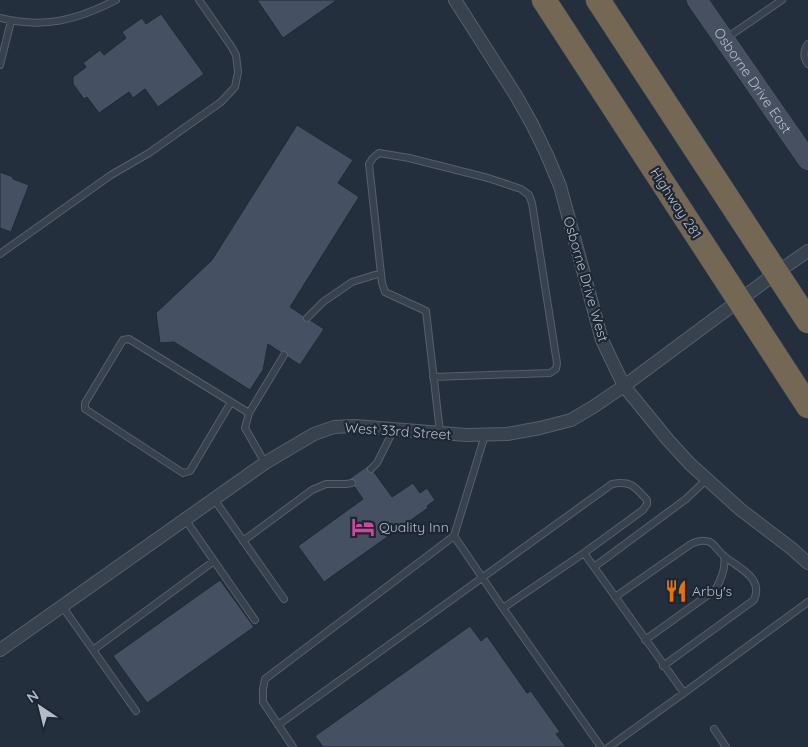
<svg xmlns="http://www.w3.org/2000/svg" width="808" height="747" font-family="Quicksand,sans-serif">
  <rect width="100%" height="100%" fill="#242f3e"/>
  <path fill="#455162" stroke="#1f2835" d="M257 0H337L283 38Z
    M161 14 204 74 158 107 145 89 133 98 129 92 99 113 87 97 84 99 73 84V77L86 67 83 63 100 50 104 55 126 38 122 32 142 18 146 24Z
    M297 125 353 160 338 183 359 197 290 307 324 329 300 365 268 344 263 370 250 390 174 342 160 343 156 313 212 260Z
    M0 172 13 177V179L29 185 11 232 0 228Z
    M369 465 392 497 413 483 420 493 427 488 435 500 427 506 428 508 324 582 298 546 363 499 349 479Z
    M220 580 254 627 147 703 113 656Z
    M470 626 481 641 487 636 527 693 531 691 560 732 556 734 566 747H323L315 736Z"/>
  <g fill="none" stroke-linecap="round" stroke-linejoin="round">
    <defs>
      <path id="lane" d="M0 18C44 29 77 20 116 0
        M725 39 782 0
        M808 44C803 51 803 57 808 64
        M0 65 11 21
        M0 254 111 175 149 153 221 102 235 87 238 72 236 55 231 46 199 0
        M307 318 323 302 352 282 381 273
        M433 377 550 373 556 369 557 363 532 203 529 195 521 189 488 178 409 158 379 153 373 158 369 164 382 283 385 292 426 311 440 432
        M231 402 190 471 183 473 85 409V403L123 340 129 339 249 413
        M265 463 245 428 249 413 284 355
        M371 469 377 463 394 429
        M214 499 284 599
        M185 519 255 620
        M454 536 503 608 601 747
        M243 541 312 490 326 484H346L352 483
        M584 553 684 693 808 602
        M594 567 686 499 707 479
        M615 597 691 544C697 541 703 539 710 542 715 545 719 552 724 556 738 568 764 577 754 600L663 666
        M62 606 93 650 214 561
        M645 640 715 590C721 580 726 568 724 556
        M93 650 136 711
        M278 725 612 484C631 480 635 487 647 500V504L643 510 584 553 503 608
        M714 729 726 747
        M293 747 263 702V689L265 679 454 536 485 435
        M609 747 684 693"/>
      <path id="street" d="M455 0 515 94 532 124 547 155 560 186 602 340 624 386 668 440 690 464 741 510 791 548 808 563
        M0 650 265 463 314 434 334 427 355 426 466 435 507 434 540 428 571 420 593 407 624 386 776 273 808 251"/>
      <g id="secondary">
        <path id="s1" d="M697 0 808 160"/>
      </g>
      <path id="highway" d="M544 0 808 406
        M598 0 808 321"/>
    </defs>
    <use href="#lane" stroke="#565f6c" stroke-width="8"/>
    <use href="#street" stroke="#565f6c" stroke-width="14"/>
    <use href="#secondary" stroke="#565f6c" stroke-width="20"/>
    <use href="#highway" stroke="#434c59" stroke-width="25"/>
    <use href="#lane" stroke="#38414e" stroke-width="6"/>
    <use href="#street" stroke="#38414e" stroke-width="12"/>
    <use href="#secondary" stroke="#465061" stroke-width="19"/>
    <use href="#highway" stroke="#746855" stroke-width="24"/>
  </g>
  <defs>
    <symbol id="hotel-bare" viewBox="-9 -9 18 18"><path d="M-6-4.5h1.5V1H6V5H4.5V3h-9V5H-6ZM-4 0a1.8 1.8 0 1 1 3.6 0ZM.5 0V-2.5h3Q6-2.5 6 0Z" fill="#d1479c" stroke="#1d2633" stroke-width="2.5" paint-order="stroke"/></symbol>
    <symbol id="restaurant-bare" viewBox="-9 -9 18 18"><path d="M-5-6h1v4h1v-4h1v4h1v-4h1v5L-1.5 .5V6h-2V.5L-5-1ZM5-6V6H3V1.5H1.5Q1.5-4 5-6Z" fill="#e8710a" stroke="#1d2633" stroke-width="2.5" paint-order="stroke"/></symbol>
  </defs>
  <g fill-rule="evenodd">
    <use href="#hotel-bare" x="347" y="511" width="32" height="32"/>
    <use href="#restaurant-bare" x="660" y="575" width="32" height="32"/>
  </g>
  <g text-anchor="middle" dominant-baseline="central" stroke-width="4.5" stroke-linejoin="round" paint-order="stroke">
    <g font-size="14" fill="#b4bcc9" stroke="#1d2633">
      <text stroke="none"><textPath href="#s1" startOffset="98">Osborne Drive East</textPath></text>
      <text transform="translate(676 203) rotate(57)">Highway 281</text>
      <text transform="translate(586 279) rotate(74)">Osborne Drive West</text>
      <text transform="translate(398 431) rotate(4)">West 33rd Street</text>
    </g>
    <g font-size="14" fill="#b4bcc9" stroke="#1d2633" text-anchor="start">
      <text x="379" y="527">Quality Inn</text>
      <text x="692" y="591">Arby's</text>
    </g>
  </g>
  <g transform="translate(40 707) rotate(325)" stroke="#1d2633" stroke-width="4" paint-order="stroke">
  <path d="M0-4L9 19L0 12L-9 19Z" fill="#b4bcc9"/>
  <text y="-8" font-size="14" font-weight="bold" text-anchor="middle" fill="#b4bcc9">N</text>
  </g>
</svg>
